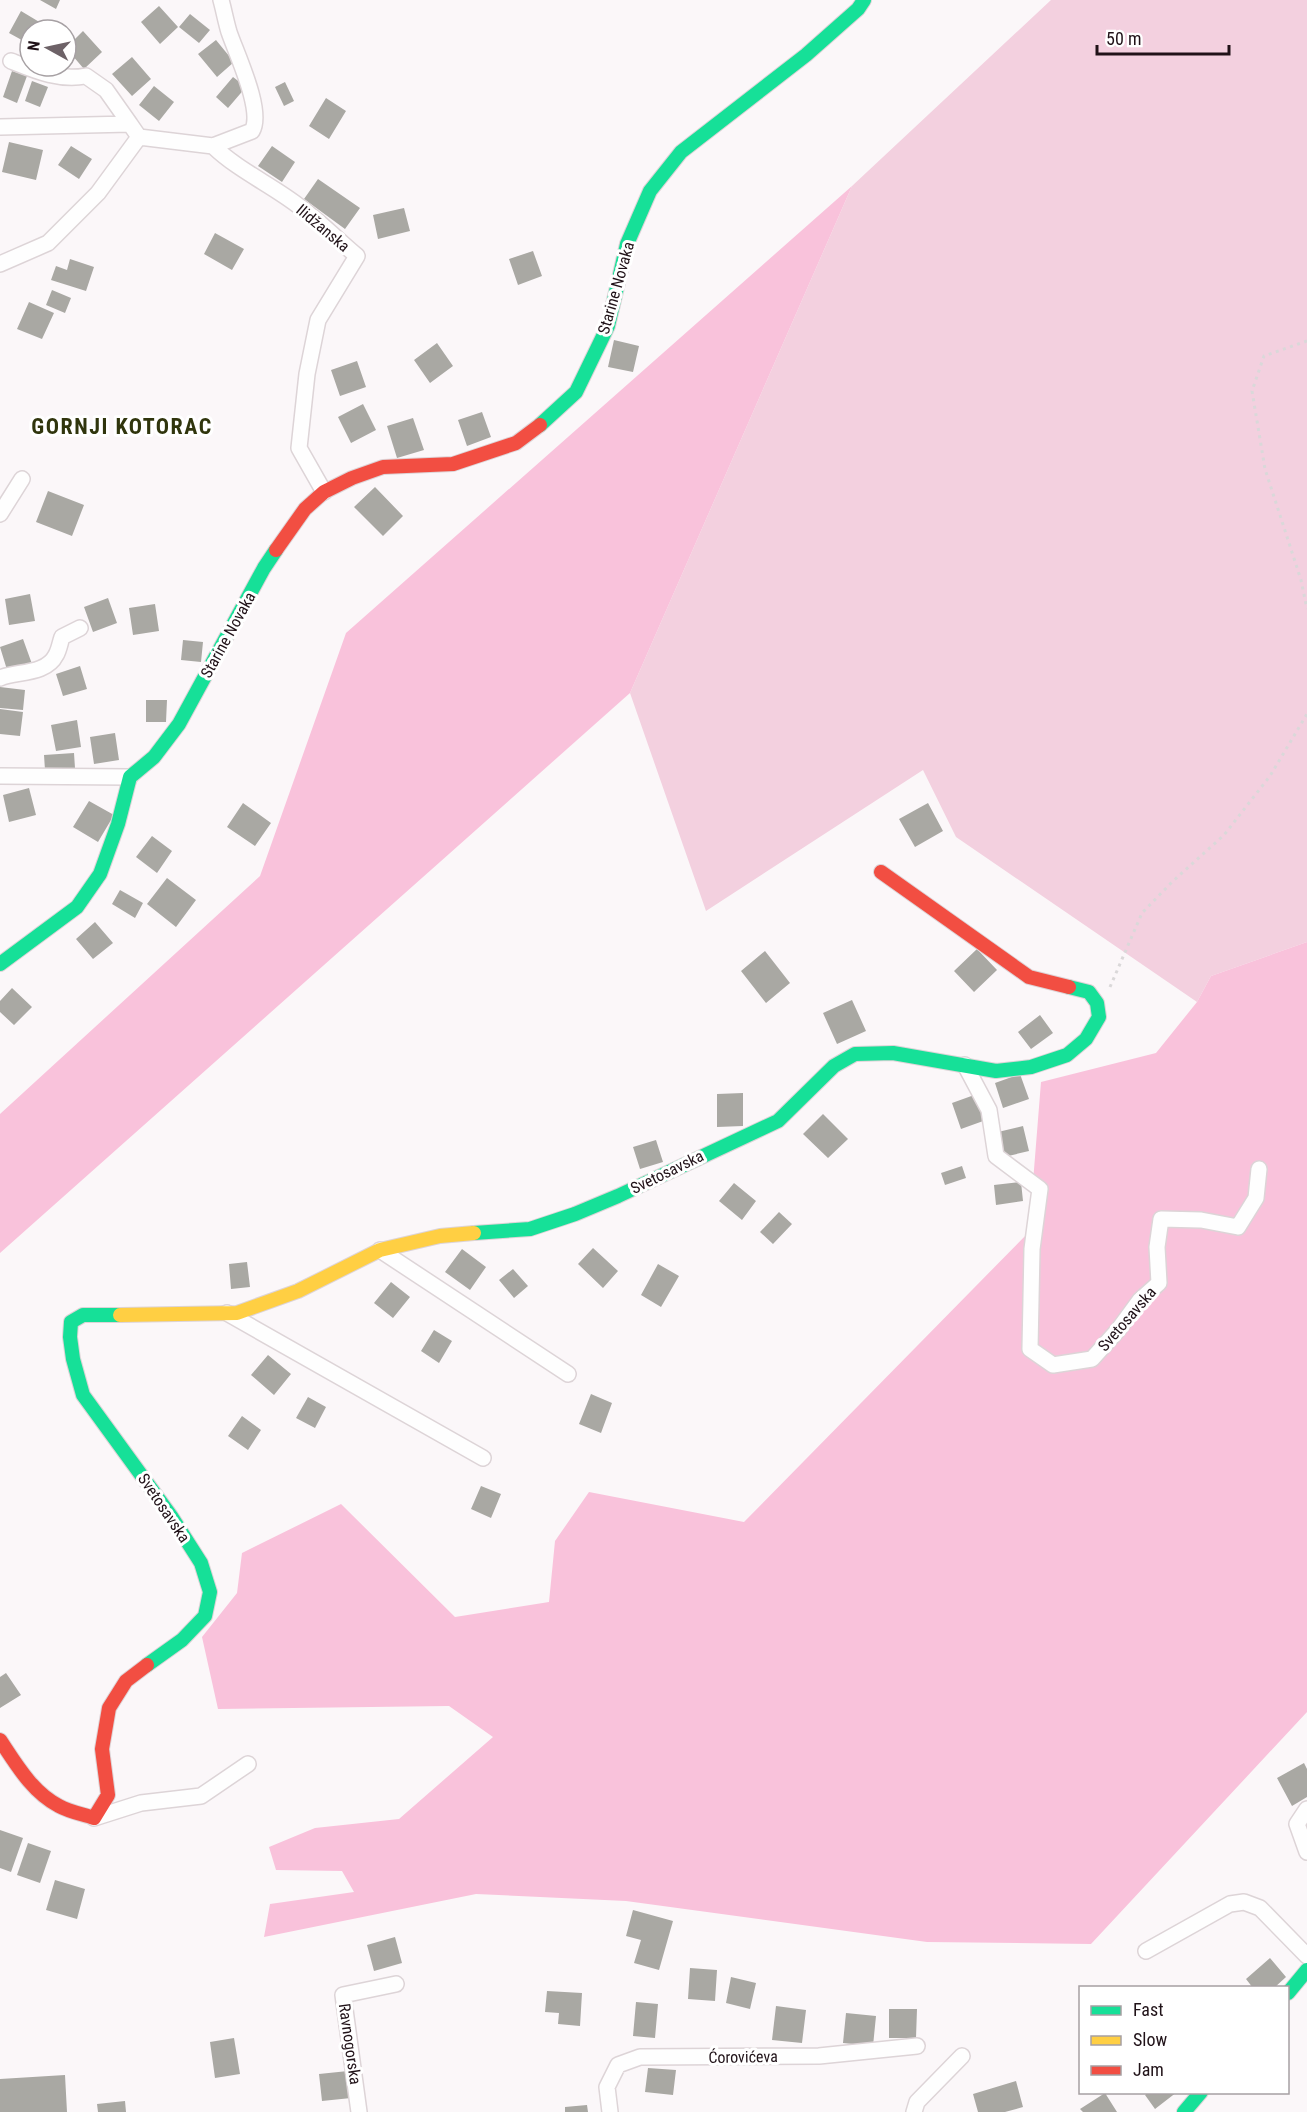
<svg xmlns="http://www.w3.org/2000/svg" width="1307" height="2112" font-family="'Roboto Condensed',sans-serif">
  <rect width="100%" height="100%" fill="#fbf7f9"/>
  <path fill="#f3d0df" d="M1051 0H1307V942L1211 976 1197 1002 956 837 923 770 706 911 630 693 852 186Z"/>
  <path fill="#f9c2db" d="M852 186 630 693 0 1253V1114L260 876 346 633Z
    M1307 942V1712L1091 1944 927 1942 626 1901 476 1894 264 1937 270 1904 354 1892 342 1871 276 1870 269 1847 315 1828 399 1819 493 1737 449 1706 218 1709 202 1637 237 1593 242 1553 341 1504 455 1617 549 1602 555 1541 589 1492 744 1522 1029 1232 1041 1082 1156 1053 1197 1002 1211 976Z"/>
  <path fill="#a9a8a3" d="M40 0H60L56 9Z
    M159 6 178 27 160 44 141 22Z
    M21 11 41 23 37 30H30L29 44 9 33Z
    M190 14 210 30 199 43 179 27Z
    M83 31 102 52 84 69 66 48Z
    M216 40 234 62 217 77 198 54Z
    M132 57 151 79 132 96 112 74Z
    M12 71 27 76 17 103 3 97Z
    M233 77 246 87 228 108 216 97Z
    M32 81 48 87 40 107 25 101Z
    M285 82 294 101 284 106 275 87Z
    M154 86 174 102 159 121 139 105Z
    M326 98 346 111 329 139 309 126Z
    M9 142 43 150 36 180 2 172Z
    M71 146 92 159 79 179 58 165Z
    M272 146 295 162 282 182 258 166Z
    M318 179 360 208 345 229 304 199Z
    M404 208 410 231 378 239 373 215Z
    M215 233 244 249 232 270 204 254Z
    M533 251 542 276 518 285 509 259Z
    M70 259 94 267 86 291 51 280 56 266 67 270Z
    M52 290 71 298 65 313 46 305Z
    M29 302 54 313 42 339 17 329Z
    M614 340 639 346 633 372 608 367Z
    M437 343 453 366 430 383 414 360Z
    M357 361 366 387 340 396 331 370Z
    M363 404 376 430 351 443 338 417Z
    M482 412 491 437 467 446 458 420Z
    M413 418 424 450 397 458 387 426Z
    M375 487 403 516 383 536 354 507Z
    M48 491 84 505 72 536 36 522Z
    M30 594 35 621 9 625 5 599Z
    M108 598 117 623 93 632 84 607Z
    M155 604 159 631 133 635 129 608Z
    M23 639 32 664 8 673 0 647Z
    M183 640 203 642 201 662 181 660Z
    M80 666 87 689 63 696 56 674Z
    M0 687 25 690 23 710 0 708Z
    M146 700H167L166 722H146Z
    M0 709 23 712 20 736 0 734Z
    M77 720 81 747 56 751 51 725Z
    M115 733 119 760 94 764 90 737Z
    M74 753 75 768 45 770 44 755Z
    M29 788 36 815 9 822 3 795Z
    M89 801 114 815 98 842 73 827Z
    M243 803 271 823 255 846 227 827Z
    M928 803 943 831 915 847 899 819Z
    M152 836 172 851 157 873 136 857Z
    M167 878 196 900 176 927 147 904Z
    M120 890 143 903 135 918 112 904Z
    M95 922 113 943 93 959 76 939Z
    M977 949 997 970 974 992 954 971Z
    M765 951 790 983 766 1003 741 971Z
    M12 988 32 1007 14 1025 0 1012V1001Z
    M852 1000 866 1031 837 1044 823 1013Z
    M1040 1015 1053 1033 1031 1049 1018 1032Z
    M1020 1074 1029 1099 1003 1108 995 1083Z
    M743 1093V1126L717 1127V1094Z
    M977 1094 986 1120 961 1129 952 1103Z
    M823 1114 848 1139 828 1158 803 1134Z
    M1023 1126 1029 1151 1004 1157 998 1132Z
    M656 1140 663 1162 640 1169 633 1147Z
    M962 1166 966 1178 945 1185 941 1173Z
    M1021 1182 1023 1201 996 1205 994 1185Z
    M734 1183 756 1201 742 1220 719 1201Z
    M779 1212 792 1224 773 1244 760 1232Z
    M593 1248 618 1271 603 1288 578 1264Z
    M462 1249 486 1267 470 1290 445 1272Z
    M247 1262 250 1287 231 1289 229 1264Z
    M658 1264 679 1276 661 1307 641 1295Z
    M513 1269 528 1286 514 1298 499 1280Z
    M391 1282 410 1297 393 1318 374 1303Z
    M434 1330 452 1341 439 1363 421 1351Z
    M268 1355 291 1374 274 1395 251 1375Z
    M591 1394 612 1403 601 1433 579 1424Z
    M308 1397 326 1407 315 1428 296 1418Z
    M242 1416 261 1430 248 1450 228 1436Z
    M481 1486 501 1494 491 1518 471 1509Z
    M6 1673 21 1695 0 1708V1677Z
    M1304 1763 1307 1769V1797L1292 1806 1277 1778Z
    M0 1830 23 1838 11 1872 0 1868Z
    M28 1843 51 1851 40 1883 17 1875Z
    M55 1880 85 1889 77 1919 46 1910Z
    M633 1910 673 1921 659 1970 634 1963 641 1940 626 1936Z
    M395 1937 402 1963 374 1971 367 1945Z
    M1270 1958 1286 1977 1274 1988H1253L1246 1979Z
    M690 1968 717 1970 715 2001 688 1999Z
    M731 1977 756 1983 750 2009 726 2003Z
    M547 1991 582 1993 580 2026 558 2024 559 2013 545 2012Z
    M636 2002 658 2004 655 2038 633 2036Z
    M776 2006 806 2010 802 2043 772 2040Z
    M889 2009H917L916 2038H889Z
    M846 2013 876 2016 873 2046 843 2043Z
    M234 2038 240 2074 215 2078 210 2042Z
    M648 2068 676 2070 673 2095 645 2092Z
    M348 2071 351 2098 322 2101 319 2074Z
    M65 2075 67 2112H0V2079Z
    M1016 2081 1023 2107 1005 2112H978L973 2094Z
    M1149 2092H1177L1155 2109 1145 2095Z
    M1105 2093 1117 2112H1083L1080 2109Z
    M125 2101 126 2112H98L97 2104Z
    M587 2105 588 2112H565V2107Z"/>
  <g fill="none" stroke-linecap="round" stroke-linejoin="round">
    <defs>
      <path id="street" d="M11 61C36 71 59 81 86 76L106 90 130 124
        M0 127 130 124 139 137
        M213 146C239 171 272 185 300 207 320 222 338 240 357 256L318 320 307 374 299 448 324 492
        M0 264 48 243 98 193 139 137 213 146 252 131C264 111 236 53 229 32 226 22 224 11 221 0
        M0 514 22 479
        M0 678C17 671 46 675 56 655 59 650 60 643 62 637L80 628
        M0 776 130 777
        M965 1065 989 1110 996 1156 1040 1189 1032 1249 1030 1349 1053 1365 1092 1359 1118 1330 1140 1300 1159 1283 1157 1247 1161 1219 1201 1220 1238 1227 1256 1198 1259 1169
        M380 1250 568 1374
        M227 1313 483 1458
        M1307 1809 1297 1824 1307 1852
        M94 1818 141 1803 201 1796 248 1764
        M1146 1951 1230 1904 1244 1902 1260 1908 1307 1956
        M359 2112 343 1995 396 1984
        M610 2112 607 2087 618 2065 640 2057 819 2056 917 2046
        M914 2112 917 2102 962 2056"/>
      <path id="fast" d="M540 425 576 392 608 326 627 244 650 191 681 152 806 55 858 9 864 0
        M0 964 77 907 100 874 118 824 130 777 154 757 179 724 264 568 276 550
        M474 1233 530 1229 575 1214 618 1196 778 1121 834 1066 855 1054 893 1053 996 1071 1031 1067 1067 1055 1086 1039 1099 1017 1097 1003 1089 992 1069 987
        M120 1315H83L71 1322 70 1337 73 1359 83 1395 171 1516 201 1563 210 1592 205 1616 182 1640 147 1665
        M1288 1993 1307 1970
        M1184 2112 1201 2092"/>
      <path id="slow" d="M120 1315 237 1313 298 1291 380 1250 440 1236 474 1233"/>
      <path id="jam" d="M276 550 305 509 324 492 352 478 383 467 453 464 516 443 540 425
        M881 872 1029 977 1069 987
        M0 1740C16 1764 32 1792 59 1806 70 1812 82 1814 94 1818L108 1795 102 1749 109 1708 126 1681 147 1665"/>
    </defs>
    <use href="#street" stroke="#ddd4d7" stroke-width="18"/>
    <use href="#fast" stroke="#ddd4d7" stroke-width="16"/>
    <use href="#slow" stroke="#ddd4d7" stroke-width="16"/>
    <use href="#jam" stroke="#ddd4d7" stroke-width="16"/>
    <path stroke="#dad8d9" stroke-width="3" stroke-dasharray="3 4.5" stroke-linecap="butt" d="M1307 341 1264 356 1252 391 1265 469 1301 580 1307 609
      M1110 987 1142 913 1172 882 1224 835 1270 776 1307 714"/>
    <use href="#street" stroke="#fefefe" stroke-width="15"/>
    <use href="#fast" stroke="#16e098" stroke-width="14"/>
    <use href="#slow" stroke="#ffcf43" stroke-width="14"/>
    <use href="#jam" stroke="#f24e42" stroke-width="14"/>
  </g>
  <g text-anchor="middle" dominant-baseline="central" stroke-width="6" stroke-linejoin="round" paint-order="stroke">
    <g font-size="16" fill="#201218" stroke="#fff">
      <text transform="translate(323 228) rotate(40)">Ilidžanska</text>
      <text transform="translate(616 288) rotate(-74)">Starine Novaka</text>
      <text transform="translate(228 635) rotate(-61)">Starine Novaka</text>
      <text transform="translate(667 1172) rotate(-26)">Svetosavska</text>
      <text transform="translate(1127 1319) rotate(-49)">Svetosavska</text>
      <text transform="translate(164 1508) rotate(56)">Svetosavska</text>
      <text transform="translate(350 2044) rotate(82)">Ravnogorska</text>
      <text transform="translate(743 2057) rotate(-1)">Ćorovićeva</text>
    </g>
    <g font-size="22" font-weight="bold" letter-spacing="1.5" fill="#30350d" stroke="#fff">
      <text x="122" y="426">GORNJI KOTORAC</text>
    </g>
  </g>
  <rect x="1079" y="1986" width="210" height="108" fill="#ffffff" stroke="#a6a0a3" stroke-width="1.5"/>
  <rect x="1091" y="2006" width="30" height="9" fill="#16e098" stroke="#a6a0a3" stroke-width="1.5"/>
  <text x="1133" y="2016" font-size="18" fill="#201218">Fast</text>
  <rect x="1091" y="2036" width="30" height="9" fill="#ffcf43" stroke="#a6a0a3" stroke-width="1.5"/>
  <text x="1133" y="2046" font-size="18" fill="#201218">Slow</text>
  <rect x="1091" y="2066" width="30" height="9" fill="#f24e42" stroke="#a6a0a3" stroke-width="1.5"/>
  <text x="1133" y="2076" font-size="18" fill="#201218">Jam</text>
  <g transform="translate(48 48) rotate(278)"><circle r="28" fill="#ffffff" stroke="#a6a0a3" stroke-width="1.5"/>
  <path d="M0-4.5L10 22L0 15L-10 22Z" fill="#6d6267"/>
  <text y="-9" font-size="16" font-weight="bold" text-anchor="middle" fill="#201218">N</text>
  </g>
  <path d="M1097 45v9h132v-9" fill="none" stroke="#201218" stroke-width="3"/>
  <text x="1106" y="45" font-size="18" fill="#201218" stroke="#ffffff" stroke-width="4.5" paint-order="stroke">50 m</text>
</svg>
